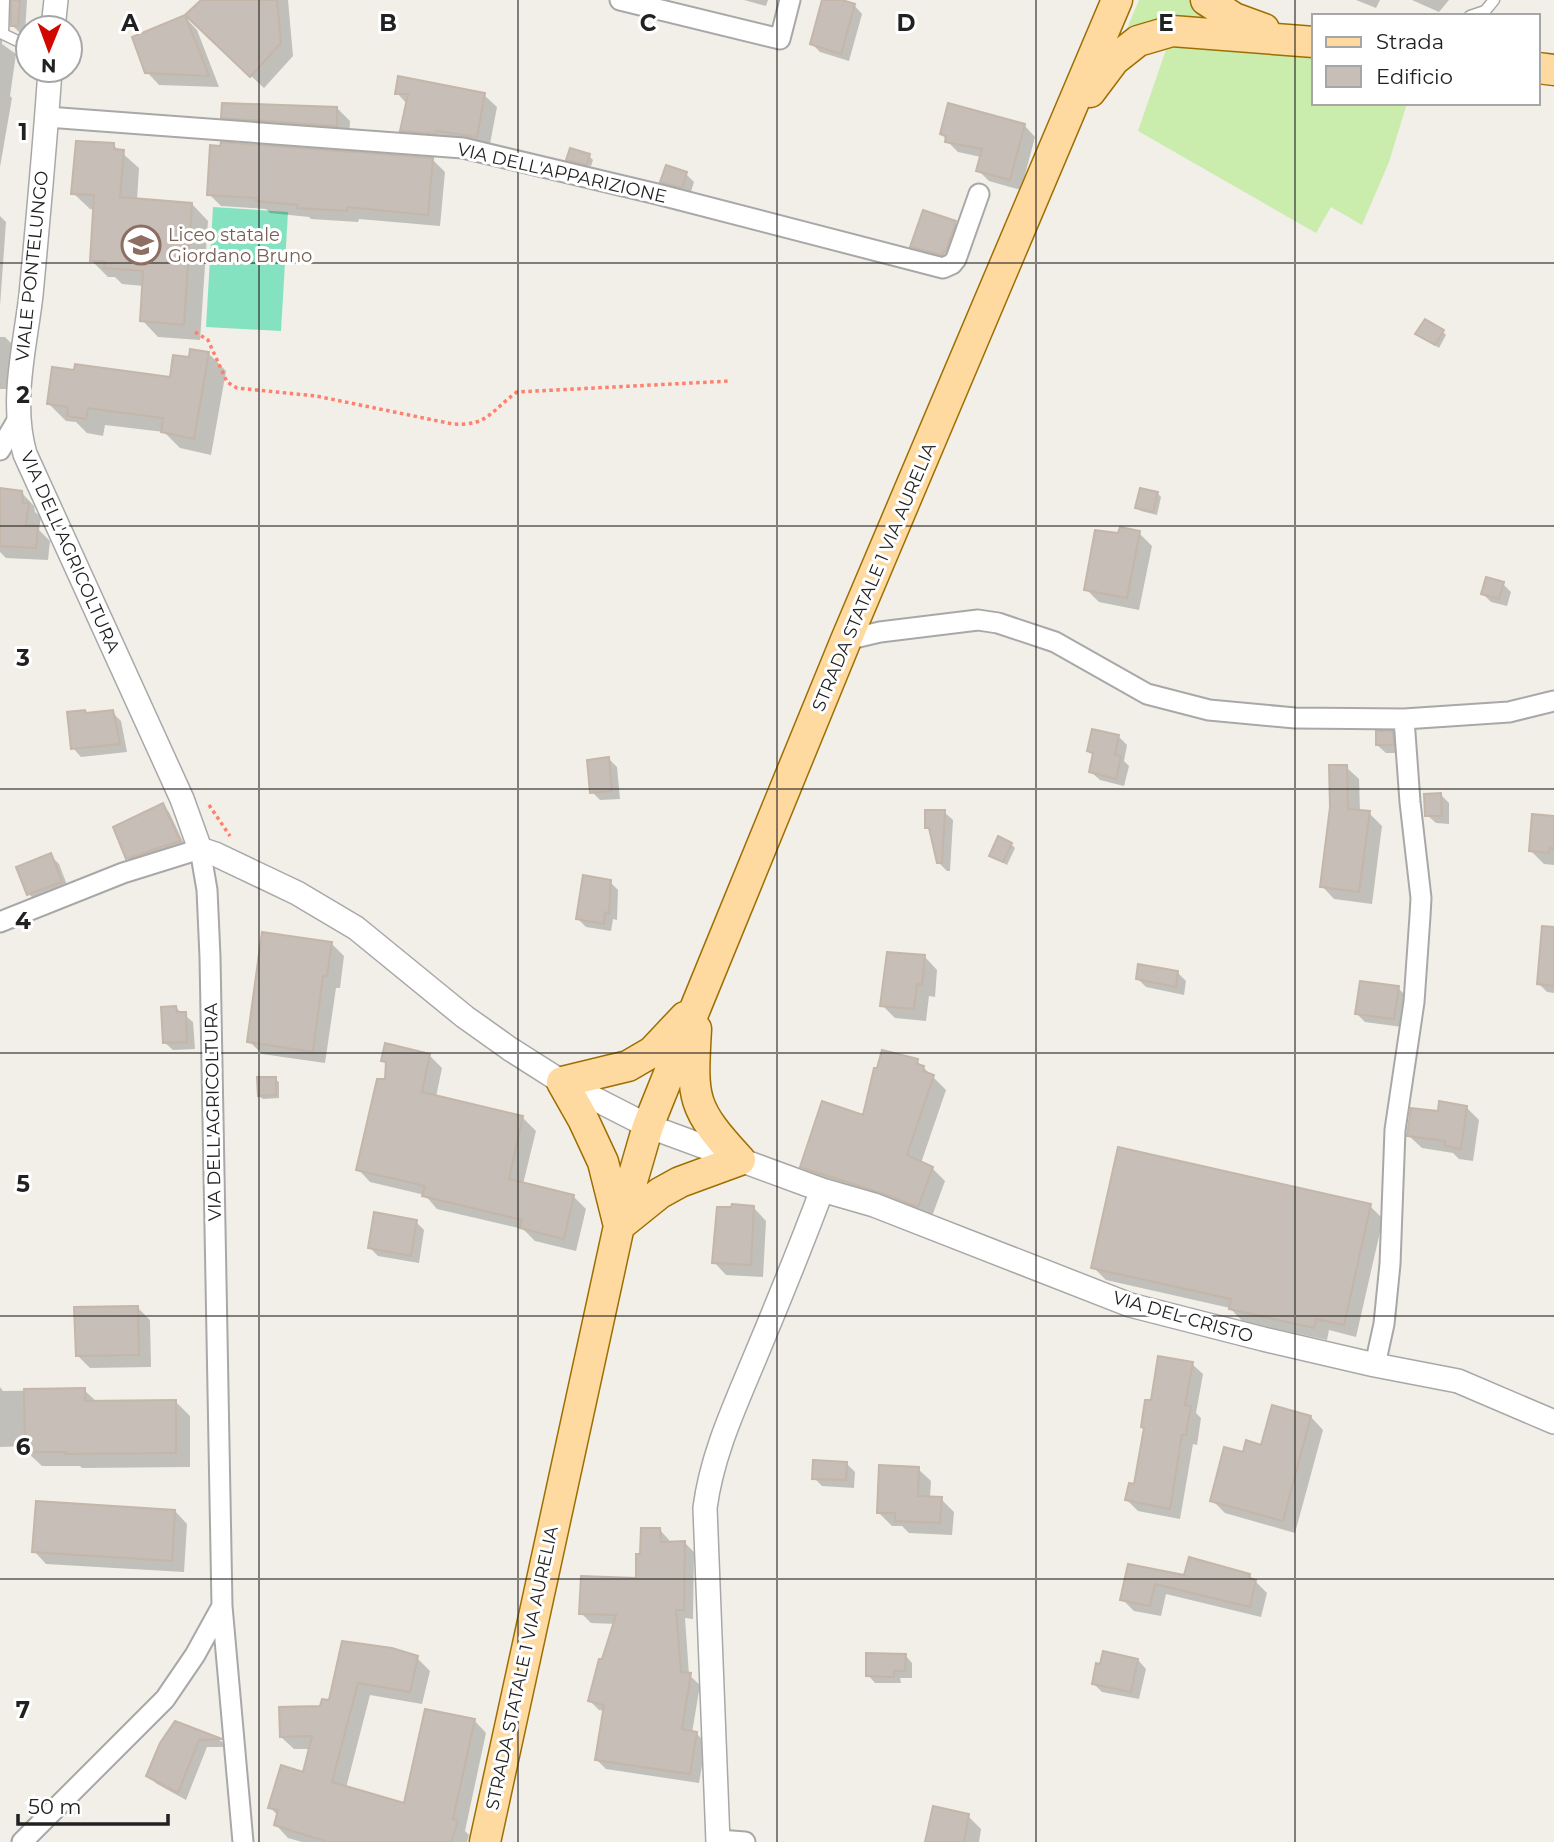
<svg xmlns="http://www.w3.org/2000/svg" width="1554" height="1842" font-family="Montserrat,sans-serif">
  <rect width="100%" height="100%" fill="#f2efe8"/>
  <path fill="#caecad" d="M1139 0H1192L1217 26 1123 38Z
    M1169 41 1314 55V103H1407L1389 162 1362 225 1331 207 1316 233 1138 131Z"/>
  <path fill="#84e2c1" d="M213 207 288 212 281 331 206 327Z"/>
  <path fill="#0003" d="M0 0H11L4 7 2 44 16 54 10 96 12 98 0 167Z
    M12 0H27L25 33H20L12 25Z
    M203 0H288L293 56 264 88 200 28Z
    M744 0H768L766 6Z
    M823 0H836L854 5 862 14 849 61 820 52 812 44Z
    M1356 0H1380L1376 8Z
    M1412 0H1449L1439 12Z
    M185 17 197 30 219 87 159 85 147 72Z
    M397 93 484 95 497 107 489 149 415 143 402 130 407 104Z
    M950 105 1025 126 1035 137 1021 190 989 181 978 170 981 157 958 152 947 141 942 134Z
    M337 108 350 121 349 138 236 130 223 117Z
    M113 145 139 168 137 200 192 204 208 221 200 340 158 337 142 320 144 286 122 284 115 277H108L92 261 95 210 90 209 73 193Z
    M589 156 593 160 591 166 572 163 568 159Z
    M433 160 445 172 440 226 359 219 358 222 311 219 309 217 270 213 266 209 221 206 209 194Z
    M686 174 694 182 690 195 670 190 662 182Z
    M0 216 6 222 0 306Z
    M955 223 964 231 950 262 920 255 912 246Z
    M1442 331 1446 335 1439 348 1418 334Z
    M0 337H5L13 345V389H0Z
    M209 354 226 371 211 455 180 448 164 432 105 425 103 436 87 433 76 422 66 421 49 404 171 379 191 359Z
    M21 492 34 506 35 512 41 517 39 530 50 541 48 560 6 558 0 552V496Z
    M1157 493 1161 497 1157 515 1141 511 1137 507Z
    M1139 533 1152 546 1139 610 1099 602 1086 589 1120 535Z
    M1503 584 1511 592 1507 606 1491 602 1483 594Z
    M112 712 121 721 127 752 81 757 73 748 87 715Z
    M1392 733 1400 741 1401 753H1386L1377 745Z
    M1119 737 1127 745 1124 761 1129 766 1124 786 1100 780 1091 772 1094 756 1088 751Z
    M608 758 617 767 620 799 600 800 592 792Z
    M1346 767 1359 779 1360 812 1369 813 1382 826 1372 904 1334 899 1322 886Z
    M1441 795 1449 803V824L1436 823 1427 815Z
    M162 805 169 812 186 848 135 865 128 858Z
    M944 812 953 820 950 871H947L939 863 932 833 927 827Z
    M1554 818V865L1544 864 1531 851Z
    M1011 844 1015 848 1007 865 991 856Z
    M51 856 59 864 69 890 37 902 29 894Z
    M610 882 618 890 617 920 613 919 611 931 586 927 578 919Z
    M331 943 344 956 340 988H336L325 1063 262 1054 249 1041Z
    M1554 947V993L1547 992 1539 984Z
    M925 957 937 970 935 997 929 996 926 1021 895 1018 882 1005Z
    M1178 973 1186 981 1184 995 1146 987 1138 979Z
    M1398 988 1406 996 1402 1027 1365 1022 1357 1014Z
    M176 1008 193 1022 195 1049 173 1050 164 1042Z
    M429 1055 442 1068 436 1097 523 1118 536 1131 523 1184 573 1196 586 1209 576 1251 535 1241 523 1229 437 1209 425 1195 370 1182 358 1169 387 1081 388 1066 383 1061Z
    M917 1061 946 1090 921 1163 932 1168 945 1181 931 1219 815 1179 802 1167 864 1117Z
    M275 1079 279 1082V1098L263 1099 259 1096Z
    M1466 1107 1479 1120 1473 1161 1459 1159 1453 1153 1422 1148 1409 1136 1440 1113Z
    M1370 1206 1383 1219 1356 1337 1329 1330 1327 1340 1243 1322 1230 1308 1106 1280 1093 1267Z
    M754 1208 766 1221 763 1277 726 1275 714 1262Z
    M416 1222 424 1230 419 1263 378 1256 370 1248Z
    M137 1307 150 1320 151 1367 90 1368 77 1355Z
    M1192 1364 1203 1374 1196 1413 1201 1418 1197 1445 1193 1444 1180 1519 1138 1511 1127 1500 1135 1486 1146 1430 1142 1427 1152 1402Z
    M0 1387 3 1391 84 1390 97 1402 175 1401 190 1416V1467L82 1468 80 1466H42L27 1452V1446L0 1447Z
    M1311 1417 1323 1430 1295 1533 1225 1513 1212 1500 1262 1447Z
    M846 1463 855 1472 854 1488 822 1486 814 1478Z
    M918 1469 931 1481 930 1498 941 1499 954 1512 952 1535 909 1533 902 1526H892L879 1513Z
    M175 1511 187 1524 184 1572 46 1564 34 1551Z
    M660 1530 669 1540V1543L684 1542 694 1552 693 1619 685 1618 689 1675 700 1685 692 1733 697 1734 706 1743 699 1783 606 1769 597 1760 605 1711 599 1710 590 1701 616 1624 591 1623 581 1613 638 1580 642 1556Z
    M1130 1566 1185 1577 1249 1575 1267 1593 1261 1617 1166 1594 1161 1616 1134 1611 1122 1599Z
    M343 1643 417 1658 430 1671 422 1704 370 1695 346 1788 406 1806 474 1720 486 1733 465 1831 469 1835 467 1842H302L288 1838 276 1825 278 1816 270 1807 304 1775 311 1749H294L281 1737 331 1702Z
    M905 1655 912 1663V1678H900L901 1683H875L868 1675Z
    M1138 1660 1146 1669 1139 1699 1102 1692 1094 1684Z
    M176 1723 221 1741 227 1747H207L186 1800 157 1784 148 1776Z
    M968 1816 981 1829 979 1842H927Z"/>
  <path fill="#c7beb7" stroke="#c4b6a9" stroke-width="2" d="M11 0H20L18 26H11Z
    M201 0H277L281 43 250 77 185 15Z
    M822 0H842L855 4 841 54 810 44Z
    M185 15 209 76 145 73 132 37Z
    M398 76 485 93 477 137 436 131V134L400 131 408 94H395Z
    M222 103 337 107V126L221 118Z
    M948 103 1025 124 1010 180 976 171 982 149 945 142 946 136 940 134Z
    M76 141 114 143V149L124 150 120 197 192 203 184 325 140 321 143 271 104 268 105 261H90L94 195 71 194Z
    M221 142 433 158 428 215 347 207V211L297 208V205L256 201V198L207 195 210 145 220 146Z
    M570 148 590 154 587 165 566 160Z
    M666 165 687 172 682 188 660 182Z
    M923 210 956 221 946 251H944L942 255 910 247Z
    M1425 319 1444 330 1435 345 1415 334Z
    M190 349 209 352 194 439 161 432 163 418 88 408 86 419 67 416 68 407 47 404 52 367 74 370 75 364 170 377 173 355 189 357Z
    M0 488 22 491 23 503H29L26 525 38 526 36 548 0 546Z
    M1140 488 1158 492 1153 512 1135 508Z
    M1120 527 1140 531 1127 598 1084 590 1095 530 1118 533Z
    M1486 577 1504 582 1499 599 1481 594Z
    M85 710 86 713 113 710 120 744 71 749 67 712Z
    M1092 729 1119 735 1115 755 1121 756 1116 779 1089 772 1093 753 1087 751Z
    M1376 731H1393L1394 745H1376Z
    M609 757 612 791 590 793 587 760Z
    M1329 765H1347L1348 809 1370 811 1359 892 1320 887 1330 807Z
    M1441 793 1442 816H1425L1424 794Z
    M163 803 180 841 126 859 113 827Z
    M925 810H945L942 863H937L929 828H925Z
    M1532 814 1554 816V849L1550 848 1549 853 1529 851Z
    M998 836 1012 843 1003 862 989 856Z
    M51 853 62 882 27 895 16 867Z
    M583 875 611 880 609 914 605 912 604 924 576 919Z
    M1542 926 1554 927V986L1537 984Z
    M262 932 332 942 327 976H323L313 1052 247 1042Z
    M887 952 925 955 922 985 917 984 914 1009 880 1006Z
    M1138 964 1178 971 1176 987 1136 979Z
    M1360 981 1399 986 1394 1019 1355 1014Z
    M176 1006 177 1012H186L187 1042 163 1043 161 1007Z
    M385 1043 430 1054 422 1092 523 1116 509 1179 574 1195 564 1239 520 1228 522 1220 422 1196 425 1186 356 1170 377 1079H385L386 1062 381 1061Z
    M882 1050 918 1059 917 1064 924 1066 923 1071 934 1075 907 1155 933 1167 918 1207 878 1192 800 1167 822 1101 863 1115 874 1068H877Z
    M257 1077H276V1095L258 1096Z
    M1439 1101 1467 1106 1461 1149 1445 1146V1141L1407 1136 1411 1108 1438 1111Z
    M1118 1147 1371 1204 1344 1325 1316 1319 1314 1328 1229 1309 1231 1299 1091 1268Z
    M732 1204 754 1206 751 1265 712 1263 717 1207H731Z
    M374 1212 417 1220 411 1256 368 1248Z
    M138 1306 139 1355 76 1356 74 1307Z
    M1158 1356 1193 1362 1185 1405 1191 1406 1186 1435H1182L1170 1509 1125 1500 1129 1483 1134 1484 1144 1428 1141 1427 1145 1400H1151Z
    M85 1388V1401L176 1400V1453L66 1454V1452H25L24 1389Z
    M1272 1405 1311 1416 1283 1521 1210 1501 1224 1447 1243 1452 1246 1440 1261 1445Z
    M813 1460 847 1462 846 1480 812 1479Z
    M879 1465 919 1467 918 1496 942 1497 940 1523 895 1521V1513H877Z
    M36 1501 175 1510 172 1561 32 1552Z
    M641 1528H660L661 1542 685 1541 684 1610H676L681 1672 691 1673 682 1729 697 1732 690 1774 595 1760 604 1705 588 1701 599 1659H602L616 1615 579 1614 581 1576 636 1578V1554H640Z
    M1189 1557 1250 1574 1249 1578 1256 1580 1250 1607 1155 1584 1150 1606 1120 1600 1128 1564 1184 1575Z
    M342 1641 392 1648 418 1656 410 1692 358 1683 332 1782 404 1803 425 1709 475 1719 453 1819 458 1821 451 1842H327L274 1825 278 1810 268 1808 281 1765 303 1772 312 1736 280 1737 279 1707 320 1706 322 1699 329 1700Z
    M1103 1651 1138 1659 1131 1692 1092 1684 1096 1663 1100 1664Z
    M866 1653 906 1654 905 1671H894V1677L866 1676Z
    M175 1721 222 1739 199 1740 178 1793 146 1776 160 1743Z
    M933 1806 969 1814 964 1842H925Z"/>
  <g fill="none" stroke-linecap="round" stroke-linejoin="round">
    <defs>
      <path id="service" d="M4 0 3 34 28 46
        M1470 16 1485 11 1494 0"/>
      <path id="minor" d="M620 0 780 39 790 0
        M47 117 463 148 657 194 943 268 952 264 956 259 979 194
        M0 450 18 419
        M846 640 880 632 978 620 998 623 1055 642 1147 694 1209 710 1295 718 1404 719 1509 712 1554 701
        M0 922 123 873 200 849 207 890 210 957 222 1606 243 1842
        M1375 1365 1384 1324 1390 1264 1395 1130 1414 1002 1420 916 1421 898 1410 802 1404 719
        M718 1840 745 1842
        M22 1842 165 1699 195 1655 222 1606"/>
      <path id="tertiary" d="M53 28 56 0
        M50 70C45 145 38 220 31 295 25 347 10 402 25 454L182 799 200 849 215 854 297 893 356 928 465 1017 510 1049 562 1082 648 1126 822 1190 874 1205 1130 1305 1263 1339 1375 1365 1458 1381 1554 1422
        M718 1842 705 1508C712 1454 735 1406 756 1355 779 1300 801 1246 822 1190"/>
      <path id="primary" d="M1206 0 1234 18 1264 29
        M1538 68 1554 70
        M1090 92 1114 60 1138 41 1172 31 1314 42
        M619 1226 603 1162 583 1119 562 1082 628 1066 652 1052 685 1017
        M619 1226 660 1193 680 1182 740 1160C691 1107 692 1099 696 1029
        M485 1842 619 1226 648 1126 697 1004 846 640 1117 0"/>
    </defs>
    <use href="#service" stroke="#a8a8a8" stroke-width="13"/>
    <use href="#minor" stroke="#a8a8a8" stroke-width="23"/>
    <use href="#tertiary" stroke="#a8a8a8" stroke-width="26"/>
    <use href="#primary" stroke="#9e6f00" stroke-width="33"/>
    <path stroke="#fe806d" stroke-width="3.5" stroke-dasharray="3.5 3.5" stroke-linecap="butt" d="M195 332 208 340 227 382 237 388 316 396 453 424C489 426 490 411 517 392L730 381
      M209 805 230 836"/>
    <use href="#service" stroke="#fff" stroke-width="10"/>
    <use href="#minor" stroke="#fff" stroke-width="19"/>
    <use href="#tertiary" stroke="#fff" stroke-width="23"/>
    <use href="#primary" stroke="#fed9a0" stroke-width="30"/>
  </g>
  <path fill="none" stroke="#212121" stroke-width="2" stroke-opacity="0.55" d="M259 0V1842M518 0V1842M777 0V1842M1036 0V1842M1295 0V1842M0 263H1554M0 526H1554M0 789H1554M0 1053H1554M0 1316H1554M0 1579H1554"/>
  <defs>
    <symbol id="school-ring" viewBox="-11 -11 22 22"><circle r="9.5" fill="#fff" stroke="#8d6e63" stroke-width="1.5"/><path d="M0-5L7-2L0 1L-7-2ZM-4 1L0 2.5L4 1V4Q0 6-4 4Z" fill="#8d6e63"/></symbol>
  </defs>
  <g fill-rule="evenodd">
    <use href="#school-ring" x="119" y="223" width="44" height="44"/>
  </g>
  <g text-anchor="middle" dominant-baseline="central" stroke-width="6" stroke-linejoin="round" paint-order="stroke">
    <g font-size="18" fill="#212121" stroke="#fff">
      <text transform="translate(562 173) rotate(13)">VIA DELL'APPARIZIONE</text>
      <text transform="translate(32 266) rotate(-84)">VIALE PONTELUNGO</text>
      <text transform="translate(70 552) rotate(66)">VIA DELL'AGRICOLTURA</text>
      <text transform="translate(874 577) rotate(-67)">STRADA STATALE 1 VIA AURELIA</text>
      <text transform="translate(213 1112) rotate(-91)">VIA DELL'AGRICOLTURA</text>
      <text transform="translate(1183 1317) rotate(16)">VIA DEL CRISTO</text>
      <text transform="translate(522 1668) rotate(-78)">STRADA STATALE 1 VIA AURELIA</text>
    </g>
    <g font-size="18" fill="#785e54" stroke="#fff" text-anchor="start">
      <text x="168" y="235">Liceo statale<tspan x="168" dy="21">Giordano Bruno</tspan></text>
    </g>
  </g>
  <g font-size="23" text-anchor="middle" font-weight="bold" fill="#212121" stroke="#fff" stroke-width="6" stroke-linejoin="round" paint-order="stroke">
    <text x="130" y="31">A</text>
    <text x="388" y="31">B</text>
    <text x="648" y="31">C</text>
    <text x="906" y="31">D</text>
    <text x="1166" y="31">E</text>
    <text x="23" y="140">1</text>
    <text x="23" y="403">2</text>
    <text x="23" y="666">3</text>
    <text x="23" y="929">4</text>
    <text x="23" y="1192">5</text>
    <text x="23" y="1455">6</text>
    <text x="23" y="1718">7</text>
  </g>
  <rect x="1312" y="14" width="228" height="91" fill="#ffffff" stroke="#a6a6a6" stroke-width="2"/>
  <rect x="1326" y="37" width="35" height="10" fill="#fed9a0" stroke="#a6a6a6" stroke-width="2"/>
  <text x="1376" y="49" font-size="21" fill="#212121">Strada</text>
  <rect x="1326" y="66" width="35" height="21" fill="#c7beb7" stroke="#a6a6a6" stroke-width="2"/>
  <text x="1376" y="84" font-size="21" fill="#212121">Edificio</text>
  <g transform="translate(49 49) rotate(181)"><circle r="33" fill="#ffffff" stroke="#a6a6a6" stroke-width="2"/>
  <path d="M0-5L12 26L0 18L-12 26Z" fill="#d20700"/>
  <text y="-10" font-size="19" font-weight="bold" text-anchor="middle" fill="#212121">N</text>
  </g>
  <path d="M18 1814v10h150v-10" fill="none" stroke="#212121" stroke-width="3.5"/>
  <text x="28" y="1814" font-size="21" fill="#212121" stroke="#ffffff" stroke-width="5" paint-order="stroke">50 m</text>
</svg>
